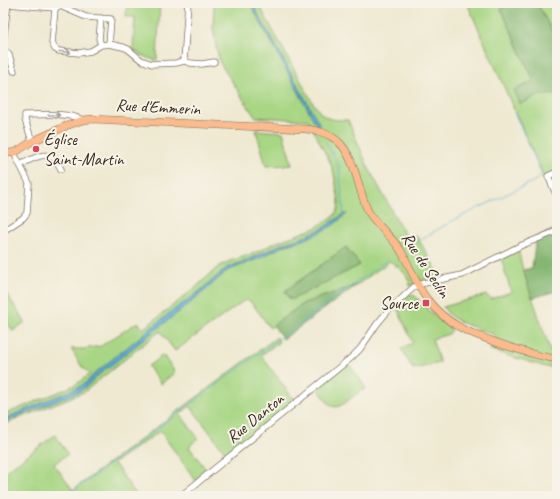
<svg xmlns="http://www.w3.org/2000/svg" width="560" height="499" font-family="Caveat,sans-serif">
  <rect width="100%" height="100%" fill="#f7f3e8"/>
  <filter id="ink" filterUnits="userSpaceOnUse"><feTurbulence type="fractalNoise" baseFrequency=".025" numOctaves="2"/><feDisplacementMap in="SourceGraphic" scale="8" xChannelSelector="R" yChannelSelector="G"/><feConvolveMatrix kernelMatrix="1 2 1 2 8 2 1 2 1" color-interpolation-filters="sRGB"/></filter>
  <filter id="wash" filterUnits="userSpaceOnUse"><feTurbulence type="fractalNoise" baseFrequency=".012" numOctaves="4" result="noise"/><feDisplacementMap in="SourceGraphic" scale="16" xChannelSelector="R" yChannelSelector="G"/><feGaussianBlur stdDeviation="0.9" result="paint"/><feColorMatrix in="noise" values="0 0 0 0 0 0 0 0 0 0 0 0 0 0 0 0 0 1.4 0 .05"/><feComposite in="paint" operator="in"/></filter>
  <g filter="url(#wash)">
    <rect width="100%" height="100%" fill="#efe9d1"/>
    <path fill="#a8d684" stroke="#728051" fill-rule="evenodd" d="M127 3H160L157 60C147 59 141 55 133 49L135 17H126Z
      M214 3H222L223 5 236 4 237 3H270L261 9 313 103C325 120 328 120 348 120L368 167 408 240 416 236 420 242 440 276 423 280 410 286C409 274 399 268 390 261L357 285 304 303 270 328 252 303 247 300 242 302 175 351 160 331 84 392 3 425V415L68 388 75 385 90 374 82 367 71 349H83L101 346 138 322 143 329 195 288 218 267 230 261 254 253 277 242 315 228 334 216 338 210 339 202 334 174 331 164 308 120 255 117 220 63 216 47 213 28ZM346 247 360 265 290 300 285 291Z
      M467 3H512L501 9 534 81 520 104 540 95 557 94V177L555 179 557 184V207Z
      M537 3H557V40Z
      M256 130 283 132 292 165 266 166Z
      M518 250 523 270 551 353 557 354V368L546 367 490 350 495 335 462 323 450 316 443 307 486 295 491 299 511 292 501 258Z
      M3 288 25 322 13 331 3 316Z
      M410 294 415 296 430 312 452 330 449 334 432 339 440 363 413 369 401 348 413 343 397 308Z
      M277 337 279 342 261 355 295 401 227 455 190 406 180 414 198 438 189 447 207 471 196 481 160 431 114 463 137 496H74L72 491 65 496H3V473L55 435 68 454 54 464 73 490Z
      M163 355 175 372 161 384 148 366Z
      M348 363 366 388C364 390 360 391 358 393 351 397 341 410 332 406 327 403 323 395 319 391V388L320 385Z"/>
    <path fill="#86b772" stroke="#607048" d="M512 3H537L557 40V94L540 95 520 104 514 90 534 81 501 9Z
      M557 228V291L532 298 523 270 532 268 536 237Z
      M346 247 360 265 291 300 285 291Z
      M357 285 283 339 273 325 304 303Z"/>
    <path fill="#58aad3" stroke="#4a6a78" d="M250 3H252L320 125 317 126Z
      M344 214H347L332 226 304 240 283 246 260 258 227 271 200 295 180 311 172 317 96 377C90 384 85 388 78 392L21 415 3 423V419L79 387 87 382 94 374 171 312 196 294 228 267 248 260 282 244 301 238 323 228Z"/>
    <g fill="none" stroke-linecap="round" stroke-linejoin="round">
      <path stroke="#58aad3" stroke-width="1" d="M326 142 339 167 344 214
        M413 244 454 220 538 179 542 174 514 112
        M65 496 84 483 231 374 388 259"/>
    </g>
  </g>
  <g filter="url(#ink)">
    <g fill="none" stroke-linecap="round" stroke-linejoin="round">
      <defs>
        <path id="minor" d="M8 4 55 8 60 6 86 17 111 19 109 44
          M55 8 52 43 55 49 59 51 79 53 91 51 101 45 109 44 123 47 128 49 141 60 152 64 176 63 184 61 190 63 202 64 214 62
          M101 18 99 39 101 45
          M3 43 8 3
          M3 49 9 55 14 71
          M184 61 188 3
          M32 141 25 120V115C43 115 67 112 83 120
          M20 165C30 160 47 149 56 160 58 163 59 166 61 169
          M557 172 548 176 557 196
          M3 231 23 218 27 213 29 183 14 153
          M181 496 352 357 360 349 377 324 387 312 414 287 420 284 429 282 462 275 520 246 557 231"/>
        <path id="major" d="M3 152 10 153 16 152 31 142 66 126 83 120 92 119 305 129C342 132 350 153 359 185 362 194 364 203 368 211 376 225 390 235 399 248 410 264 415 284 427 299 448 327 475 335 507 346 523 351 540 357 557 359"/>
      </defs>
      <use href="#minor" stroke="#7a6d5d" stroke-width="7"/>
      <use href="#major" stroke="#7a6d5d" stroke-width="8"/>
      <use href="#minor" stroke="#fff" stroke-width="5.5"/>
      <use href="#major" stroke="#fbbb8d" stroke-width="7"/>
    </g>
    <defs><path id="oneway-shaft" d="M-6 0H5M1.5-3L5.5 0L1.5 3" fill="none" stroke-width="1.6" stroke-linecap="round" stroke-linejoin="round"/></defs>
    <g stroke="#a79f9a">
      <use href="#oneway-shaft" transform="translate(65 52) rotate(5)"/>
      <use href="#oneway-shaft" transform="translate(54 115)"/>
    </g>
  </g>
  <g fill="#d1495b" stroke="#f7f3e8" stroke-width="1.5">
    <circle cx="36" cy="149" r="4"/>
    <rect x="422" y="299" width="8" height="8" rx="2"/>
  </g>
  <g text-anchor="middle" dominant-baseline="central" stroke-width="4" stroke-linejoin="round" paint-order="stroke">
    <g font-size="17" fill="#3b2a1e" stroke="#f7f3e8">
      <text transform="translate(158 107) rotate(3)">Rue d'Emmerin</text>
      <text transform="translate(426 265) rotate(57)">Rue de Seclin</text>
      <text transform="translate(255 418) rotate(-39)">Rue Danton</text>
    </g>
    <g font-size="17" fill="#3b2a1e" stroke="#f7f3e8" text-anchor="start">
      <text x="44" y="139">Église<tspan x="44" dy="20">Saint-Martin</tspan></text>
      <text x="418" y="303" text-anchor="end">Source</text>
    </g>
  </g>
  <rect width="560" height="499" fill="none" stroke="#f7f3e8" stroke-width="16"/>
</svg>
